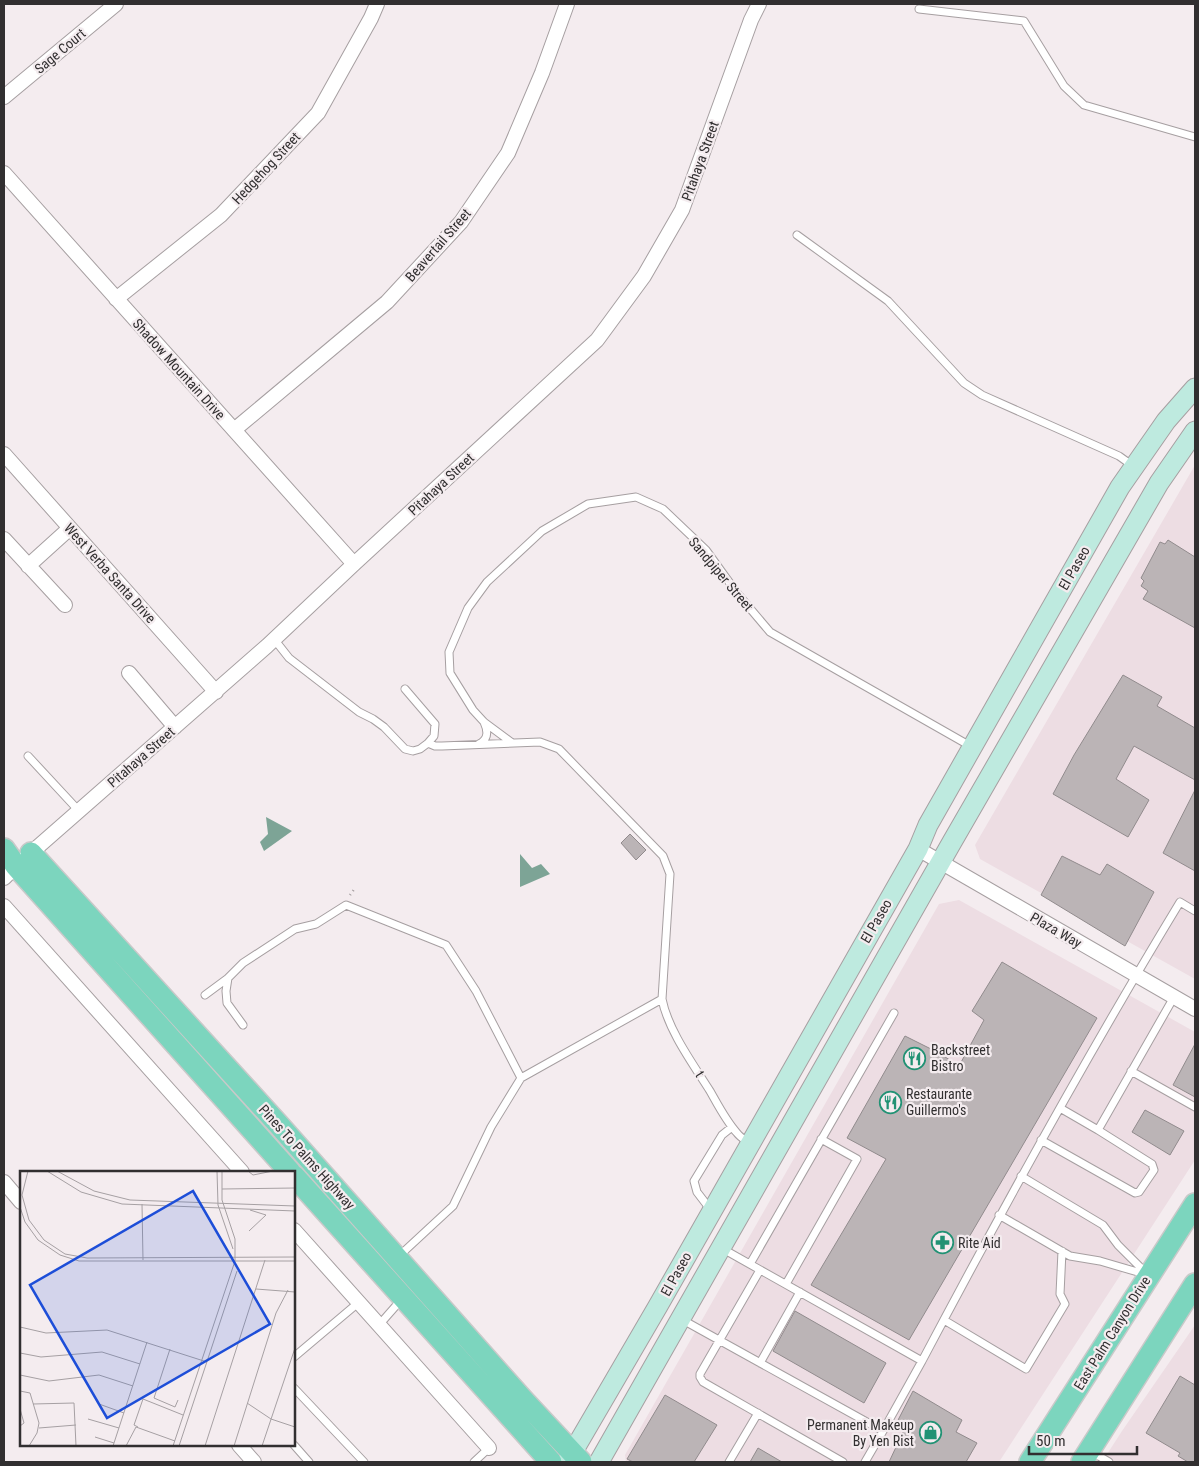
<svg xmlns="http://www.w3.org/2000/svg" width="1199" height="1466" font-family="'Roboto Condensed',sans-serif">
  <rect width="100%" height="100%" fill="#f4ecef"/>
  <path fill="#eddde3" d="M1195 465V979L980 859 975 845Z
    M959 900 1195 1032V1160L999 1462H626L625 1455 939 904Z
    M1195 1325V1462H1102L1122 1431Z"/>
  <path fill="#7da496" d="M266 817 292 831 264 851 260 842 268 834Z
    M520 854 532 868 541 864 550 874 520 887Z"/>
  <path fill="#bbb4b6" stroke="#918b8d" d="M1168 540 1195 557V628L1143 599 1148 591 1141 586 1144 581 1141 578 1160 542 1165 544Z
    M1123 675 1162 697 1157 706 1195 728V780L1134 746 1116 779 1149 800 1128 837 1053 794 1074 755Z
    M1195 790V871L1163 853Z
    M630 834 646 850 636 860 621 843Z
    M1062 856 1100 875 1107 864 1154 892 1125 946 1041 895Z
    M1002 962 1097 1018 909 1340 811 1285 886 1159 847 1138 905 1036 939 1053 959 1066 984 1020 972 1011Z
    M1195 1044V1097L1173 1085Z
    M1145 1110 1184 1131 1170 1155 1132 1132Z
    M795 1311 886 1363 864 1403 773 1351Z
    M1180 1376 1195 1385V1462H1188L1178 1456 1180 1453 1146 1433Z
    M913 1391 962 1420 956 1432 977 1443 966 1462H889L905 1428 896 1424Z
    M665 1395 717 1425 694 1462H633L627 1459Z
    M758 1448 782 1462H750Z"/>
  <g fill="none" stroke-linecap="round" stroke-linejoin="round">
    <defs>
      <path id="lane" d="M919 9 1024 21 1064 86 1084 105 1195 137
        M797 235 888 301 964 383 982 395 1119 456 1133 466
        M274 639 289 658 359 712 373 719 384 727 405 749 413 751 420 749 428 743 435 746H442L540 742 559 749 663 856 670 874 662 999 521 1078 491 1127 453 1206 399 1256
        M405 689 435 724 434 736 428 743
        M511 742 484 722 473 710 450 673 449 652 468 608 487 582 542 531 588 504 636 497 663 509 706 550 737 593 770 632 972 747
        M479 744C489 739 488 731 484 722
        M28 756 79 811
        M205 995 228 978
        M662 999C668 1030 693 1064 710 1091 718 1105 726 1121 737 1133 740 1137 745 1140 749 1143
        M243 1025 227 1003 226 991 228 978 243 963 295 929 316 924 346 905 446 945 476 991 521 1078
        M1131 1071 1195 1107
        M1060 1108 1098 1130
        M1041 1140 1135 1193 1139 1192 1154 1170 1152 1164 1098 1130 1174 997
        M1021 1176 1103 1225 1118 1245 1148 1275
        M710 1209 697 1192 694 1181 722 1135 732 1127
        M999 1215 1070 1256 1100 1261 1148 1275
        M750 1264 894 1013
        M760 1270 700 1374V1377L703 1382 843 1462
        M786 1284 857 1159 821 1139
        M681 1319 883 1431 922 1361 723 1249
        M944 1320 1026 1369 1065 1304 1060 1294 1062 1251
        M379 1325 401 1300
        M294 1357 358 1303
        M922 1361C1004 1206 1089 1052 1180 902L1195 911
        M760 1363 800 1292
        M294 1388 364 1462
        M294 1445 309 1462
        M1092 1452 1109 1462
        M474 1462 489 1448
        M729 1462 758 1413
        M865 1462 883 1431"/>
      <path id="street" d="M4 97 116 4
        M4 173 354 564
        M116 299 221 215 318 113 371 18 377 4
        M234 430 387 302 461 222 508 153 542 73 567 4
        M4 454 216 692
        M4 539 65 605
        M28 566 70 528
        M129 673 175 727
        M918 849 1195 1009
        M4 878 16 866 267 646 354 564 597 340 644 276 682 210 751 20 759 4
        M4 906 242 1172
        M4 1182 21 1202
        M294 1230 489 1448
        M239 1445 254 1462"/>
      <path id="secondary" d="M567 1462 658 1306 918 849 928 825 1120 487 1166 421 1195 388
        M599 1462 952 842 1159 483 1195 431"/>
      <path id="primary" d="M4 849 16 866 290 1172
        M31 853 278 1124 524 1401 581 1462
        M294 1176 551 1462
        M1030 1462 1195 1204
        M1082 1462 1195 1284"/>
    </defs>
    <use href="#lane" stroke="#a69fa1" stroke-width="9"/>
    <use href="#street" stroke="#a69fa1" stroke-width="16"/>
    <use href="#secondary" stroke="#a69fa1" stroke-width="21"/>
    <use href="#primary" stroke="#c9c9c9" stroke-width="24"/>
    <path stroke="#a29c9e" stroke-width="2.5" stroke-dasharray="1 4" stroke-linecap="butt" d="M350 895 355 888"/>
    <use href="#lane" stroke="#fff" stroke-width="7"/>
    <use href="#street" stroke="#fff" stroke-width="14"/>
    <use href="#secondary" stroke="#beeadf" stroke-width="19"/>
    <use href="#primary" stroke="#7cd5be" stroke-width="21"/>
  </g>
  <defs>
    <symbol id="restaurant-ring" viewBox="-11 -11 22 22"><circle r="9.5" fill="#f4ecef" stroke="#219274" stroke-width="1.5"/><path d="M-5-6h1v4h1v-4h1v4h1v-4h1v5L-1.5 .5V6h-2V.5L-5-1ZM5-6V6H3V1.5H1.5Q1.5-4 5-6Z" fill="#219274"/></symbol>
    <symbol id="pharmacy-ring" viewBox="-11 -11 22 22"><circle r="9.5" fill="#f4ecef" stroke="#219274" stroke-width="1.5"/><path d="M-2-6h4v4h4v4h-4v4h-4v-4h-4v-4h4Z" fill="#219274"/></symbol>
    <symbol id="shop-ring" viewBox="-11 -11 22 22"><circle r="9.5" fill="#f4ecef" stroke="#219274" stroke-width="1.5"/><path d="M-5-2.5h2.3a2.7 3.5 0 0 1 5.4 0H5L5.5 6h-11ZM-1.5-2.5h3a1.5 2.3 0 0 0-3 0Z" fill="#219274"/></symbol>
  </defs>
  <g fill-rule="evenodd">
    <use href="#restaurant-ring" x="902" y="1046" width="25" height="25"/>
    <use href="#restaurant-ring" x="878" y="1090" width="25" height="25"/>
    <use href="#pharmacy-ring" x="930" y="1230" width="25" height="25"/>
    <use href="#shop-ring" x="918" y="1420" width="25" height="25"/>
  </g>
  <g text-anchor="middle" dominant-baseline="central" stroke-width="4.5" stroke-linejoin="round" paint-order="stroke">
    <g font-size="14" fill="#312f30" stroke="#f4ecef">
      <text transform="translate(60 51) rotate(-40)">Sage Court</text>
      <text transform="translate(700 161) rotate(-70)">Pitahaya Street</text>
      <text transform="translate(266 168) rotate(-47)">Hedgehog Street</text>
      <text transform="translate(438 245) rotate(-49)">Beavertail Street</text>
      <text transform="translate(179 369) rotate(48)">Shadow Mountain Drive</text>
      <text transform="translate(441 484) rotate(-43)">Pitahaya Street</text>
      <text transform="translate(1074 568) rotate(-60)">El Paseo</text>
      <text transform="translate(110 573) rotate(48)">West Verba Santa Drive</text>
      <text transform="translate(721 574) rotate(50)">Sandpiper Street</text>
      <text transform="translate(141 757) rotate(-41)">Pitahaya Street</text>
      <text transform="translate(876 921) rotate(-60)">El Paseo</text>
      <text transform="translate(1056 930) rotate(30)">Plaza Way</text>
      <text transform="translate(700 1074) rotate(59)">t</text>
      <text transform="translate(307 1157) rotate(48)">Pines To Palms Highway</text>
      <text transform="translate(676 1274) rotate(-61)">El Paseo</text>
      <text transform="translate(1112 1333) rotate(-58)">East Palm Canyon Drive</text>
    </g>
    <g font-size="14" fill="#312f30" stroke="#f4ecef" text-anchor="start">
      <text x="931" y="1050">Backstreet<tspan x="931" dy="16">Bistro</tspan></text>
      <text x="906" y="1094">Restaurante<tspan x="906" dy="16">Guillermo's</tspan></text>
      <text x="958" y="1243">Rite Aid</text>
      <text x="914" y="1425" text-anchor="end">Permanent Makeup<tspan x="914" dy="16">By Yen Rist</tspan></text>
    </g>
  </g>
  <g transform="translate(20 1171)">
    <rect width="275" height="275" fill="#f4ecef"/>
    <path fill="none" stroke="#a6a0a3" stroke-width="1" d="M8 0 2 24 9 49 24 69 45 83 67 87 275 86M27 0 61 21 102 33 275 40M37 0 74 20 110 29 275 35M197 0 198 34 213 78M228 0 233 4 253 0M202 18 275 17M122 33 123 89M0 36 5 51 18 69 40 84 59 90H275M229 60 246 44 230 39M236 118 275 121M0 156 26 162 87 159 187 191M150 178 134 227 155 236 158 229M0 182 21 186 82 181 120 193M0 204 29 210 79 204 113 215M0 220 10 222 19 252 17 262 9 275M227 232 251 248 275 256M13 233 54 232 56 275M79 233 104 242M0 238 4 252 0 255M68 248 99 257M118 256 114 254 123 228 163 244M19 257 56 254M75 266 94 272M93 275 127 171M106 275 116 256 155 270M153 275 215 90V68L202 29V0M159 275 217 100M185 275 245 89M214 275 256 142 268 119M242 275 275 177"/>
    <path fill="#1d4ed8" fill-opacity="0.15" stroke="#1d4ed8" stroke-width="2.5" d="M173 20 250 153 87 247 10 114Z"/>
    <rect width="275" height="275" fill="none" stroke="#312f30" stroke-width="2.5"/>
  </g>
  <rect width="1199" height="1466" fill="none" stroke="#312f30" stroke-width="10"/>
  <path d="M1029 1446v8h108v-8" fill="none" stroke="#312f30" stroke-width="2.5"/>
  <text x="1036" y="1446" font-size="15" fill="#312f30" stroke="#f4ecef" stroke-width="4" paint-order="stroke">50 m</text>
</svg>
